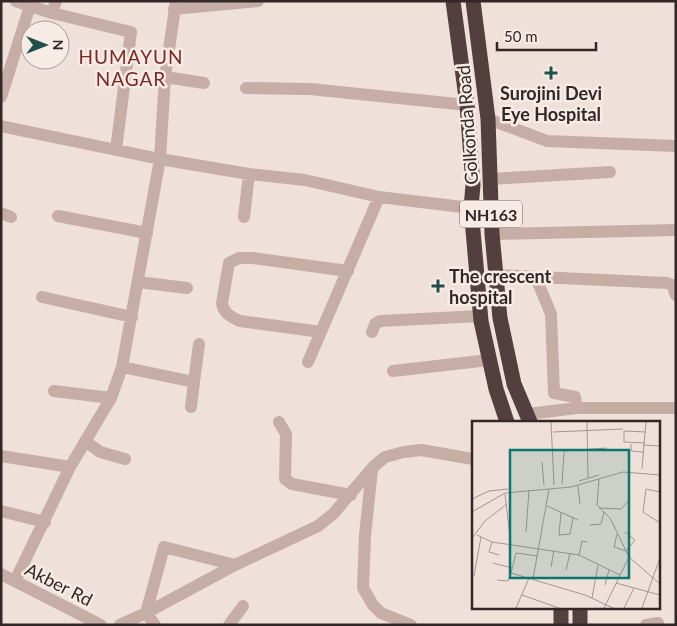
<svg xmlns="http://www.w3.org/2000/svg" width="677" height="626" font-family="Lato,sans-serif">
  <rect width="100%" height="100%" fill="#efe0d9"/>
  <g fill="none" stroke-linecap="round" stroke-linejoin="round">
    <path stroke="#c6aea7" stroke-width="12" d="M16 1 30 6
      M174 9 258 1
      M52 13 56 1
      M165 77 204 83
      M246 88 310 89 467 105
      M1 97 30 6 52 13 131 32 116 150
      M488 119 547 141 676 146
      M1 126 160 159 249 174 305 180 379 197 471 208
      M490 179 610 172
      M1 213 11 217
      M58 216 147 233
      M244 217 249 174
      M492 234 676 230
      M495 275 667 283 672 285 676 295
      M536 278 551 314 554 393 575 397 577 408
      M138 282 187 288
      M42 297 132 317
      M321 332 240 321C231 317 223 313 222 303L229 263 239 258H252L348 271
      M372 332 375 324 380 321 481 316
      M308 362 379 197
      M122 367 194 382 191 407
      M393 371 489 360
      M194 382 199 344
      M54 391 111 398
      M528 414 577 408H676
      M279 422 286 434 285 479 292 484 351 495
      M85 441 100 452 125 459
      M1 456 70 467
      M372 470 365 535 363 588 373 605 381 613 411 625
      M1 511 45 522
      M1 574 101 625
      M15 581 70 467 111 398 122 367 160 159 165 77 176 1
      M120 625 146 613 235 565 318 526 333 514 374 466 385 457 404 452 421 450 473 459
      M155 625 146 613 164 547 235 565
      M229 625 243 606
      M646 625 658 623"/>
    <path stroke="#53403e" stroke-width="15" d="M453 1 467 105 473 185 471 208 481 321 496 389 507 422
      M473 1 488 119 492 234 500 318 514 384 530 422
      M561 607V625
      M580 607V625"/>
  </g>
  <g fill="#205049" stroke="#f7ebe5" stroke-width="2">
    <path d="M548.5 65.5h5v5h5v5h-5v5h-5v-5h-5v-5h5z"/>
    <path d="M435.5 278.5h5v5h5v5h-5v5h-5v-5h-5v-5h5z"/>
  </g>
  <g text-anchor="middle" dominant-baseline="central" stroke-width="5" stroke-linejoin="round" paint-order="stroke">
    <rect fill="#f7ebe5" stroke="#6e6260" stroke-width="1" x="460" y="200.5" width="62" height="27" rx="4"/>
    <g font-size="16" font-weight="bold" fill="#332827">
      <text x="491" y="214">NH163</text>
    </g>
    <g font-size="18" font-weight="bold" fill="#332827" stroke="#f7ebe5">
      <text x="551" y="93">Surojini Devi<tspan x="551" dy="21">Eye Hospital</tspan></text>
      <text x="449" y="276" text-anchor="start">The crescent<tspan x="449" dy="21">hospital</tspan></text>
    </g>
    <g font-size="18" fill="#332827" stroke="#f7ebe5">
      <text transform="translate(467 125) rotate(-94)">Golkonda Road</text>
      <text transform="translate(59 584) rotate(27)">Akber Rd</text>
    </g>
    <g font-size="19" letter-spacing="1" fill="#7b2827" stroke="#f7ebe5">
      <text x="131" y="56">HUMAYUN<tspan x="131" dy="22">NAGAR</tspan></text>
    </g>
  </g>
  <g transform="translate(472 421)">
    <rect width="188" height="188" fill="#efe0d9"/>
    <path fill="none" stroke="#a49692" stroke-width="1" d="M79 1 82 64M115 1 116 57M81 11 151 8M172 22 152 21V10L174 11M159 23V30L171 31M171 24 188 25M156 32 157 47M70 41 72 64M170 48 174 1M127 58 125 84 138 97 157 136 188 163M107 60 127 54M90 63 92 30 135 27M106 65 108 83M188 71 174 68 171 91 188 102M33 73 39 124M0 78 17 70 36 68M75 85 106 99M127 87 149 88 157 79M0 91 33 72 99 66 151 51 188 54M89 91 87 114 98 113 101 96M118 104 129 103 132 91M54 111 57 69M145 113 142 126 154 130 163 119 153 111M5 114 20 121 107 134 148 154M0 117 13 100 35 83M20 121 17 131 27 134M107 134 110 120 115 121M66 135 44 132 39 152 113 174 141 187M21 142 40 147M79 146 82 129M94 149 98 132M2 155 9 116M61 158 77 68M25 159 36 160 39 152M144 162 188 174M133 164 137 149M50 174 87 187M120 177 126 144M44 187 57 157M132 187 157 136M152 187 162 167M170 187 188 137"/>
    <path fill="#0f766e" fill-opacity="0.15" stroke="#0f766e" stroke-width="2.5" d="M38 29H157V157H38Z"/>
    <rect width="188" height="188" fill="none" stroke="#332827" stroke-width="2.5"/>
  </g>
  <rect width="677" height="626" fill="none" stroke="#332827" stroke-width="5"/>
  <g transform="translate(45 45) rotate(90)"><circle r="24" fill="#f7ebe5" stroke="#a99d99"/>
  <path d="M0-4L9 19L0 12L-9 19Z" fill="#205049"/>
  <text y="-8" font-size="14" font-weight="bold" text-anchor="middle" fill="#332827">N</text>
  </g>
  <path d="M497 42v8h99v-8" fill="none" stroke="#332827" stroke-width="2.5"/>
  <text x="504" y="42" font-size="15" fill="#332827" stroke="#f7ebe5" stroke-width="4" paint-order="stroke">50 m</text>
</svg>
